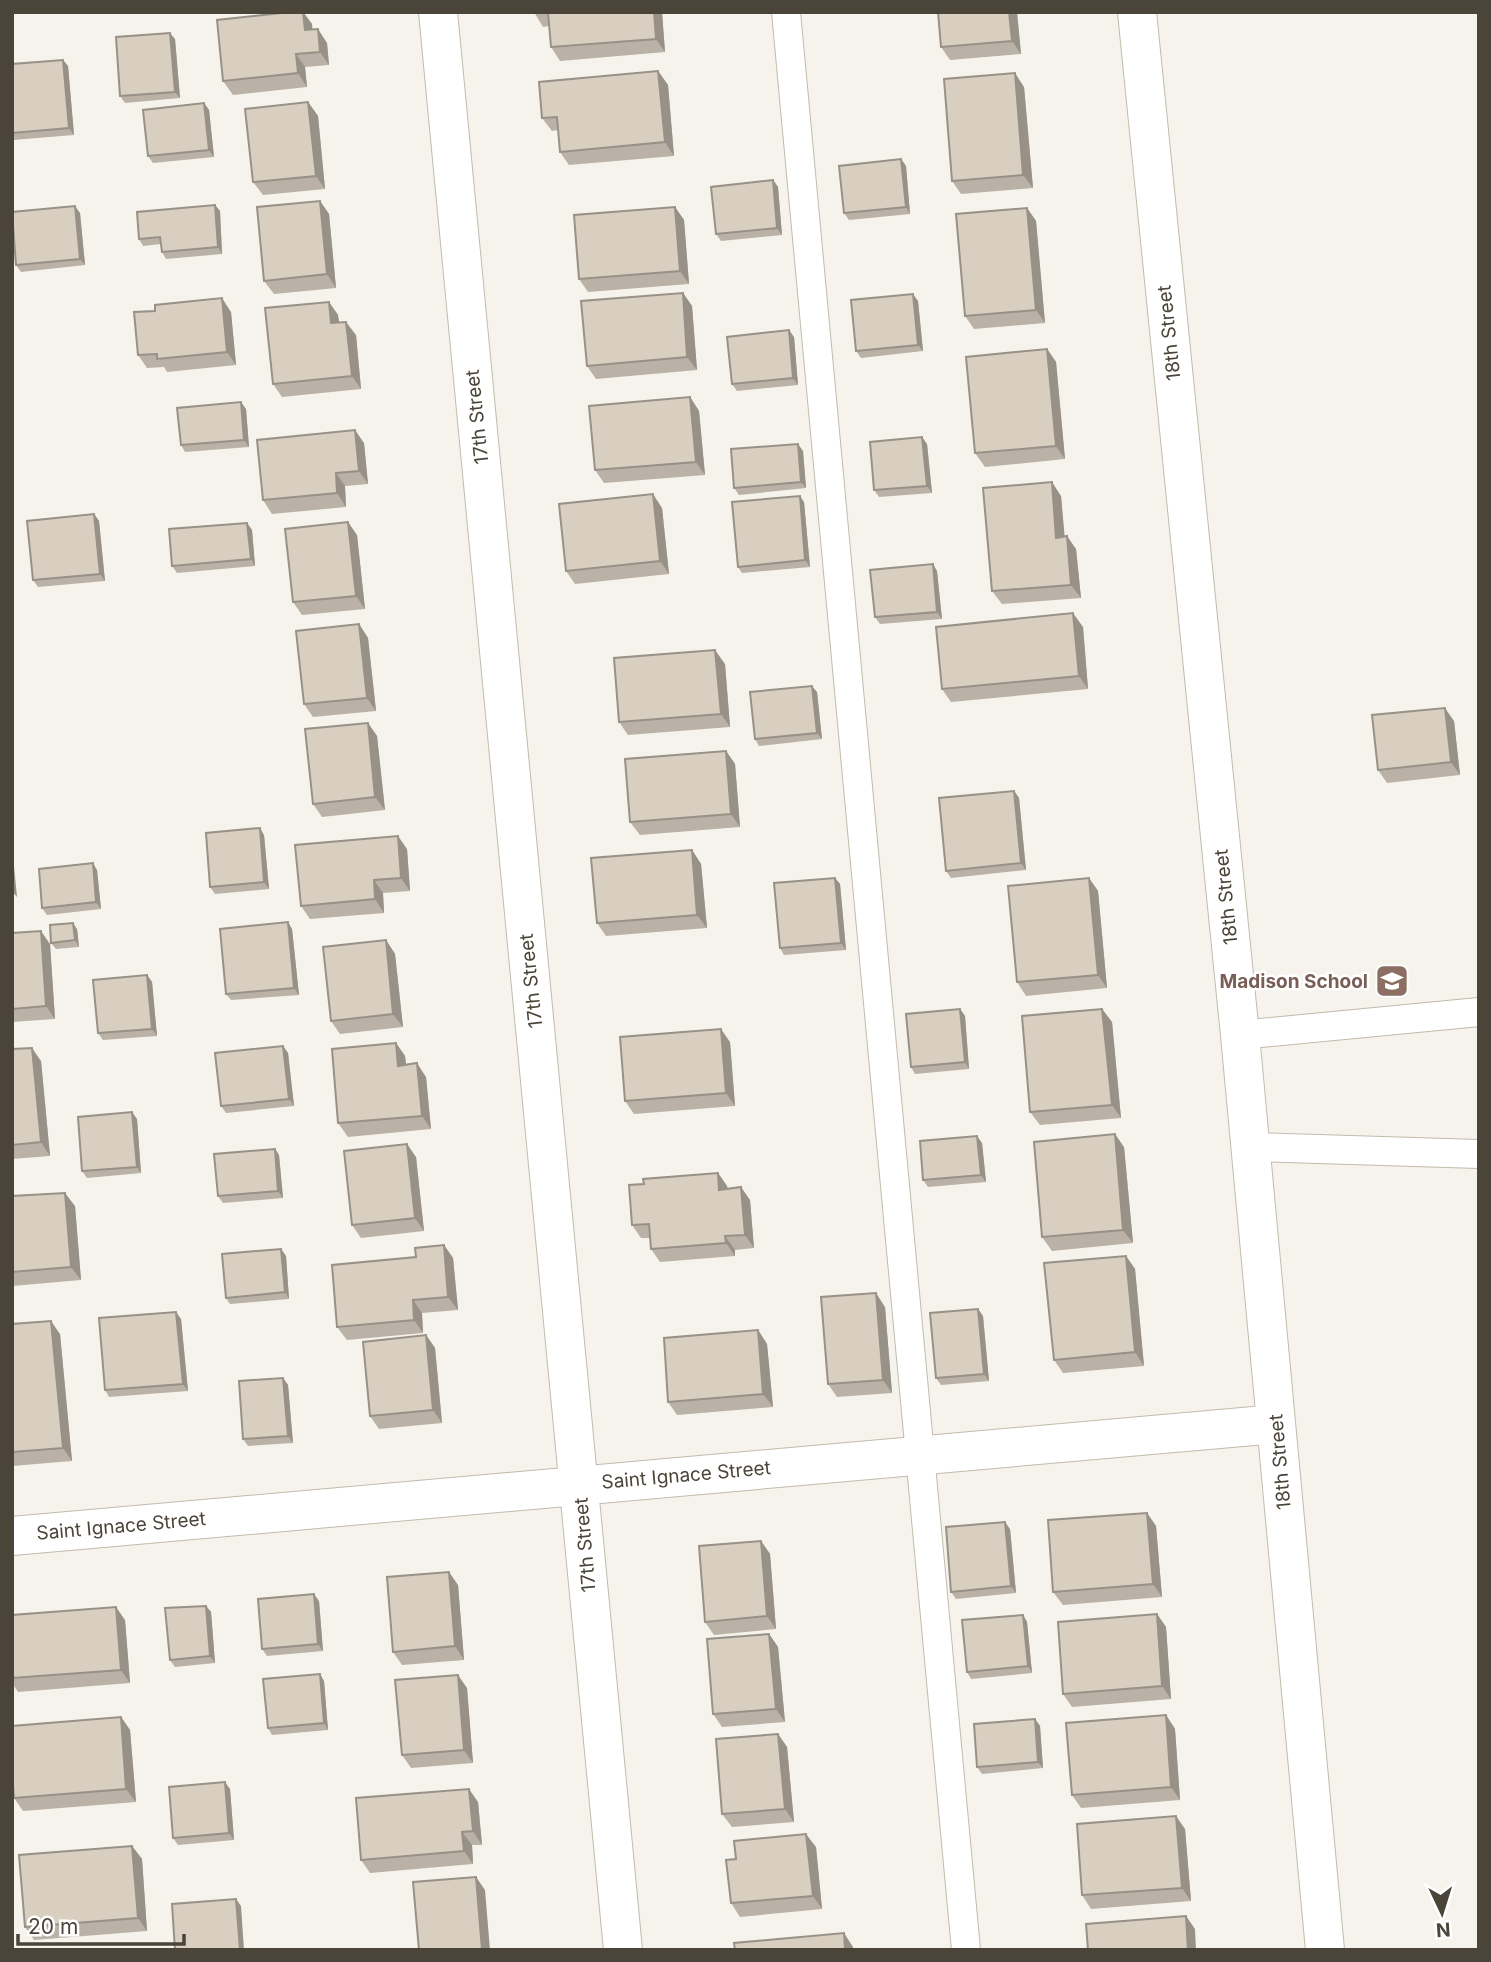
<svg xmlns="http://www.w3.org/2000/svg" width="1491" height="1962" font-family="Inter,sans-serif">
  <rect width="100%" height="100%" fill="#f6f3ec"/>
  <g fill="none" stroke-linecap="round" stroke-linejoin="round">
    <defs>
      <path id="service" d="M786 12 966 1950
        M1240 1035 1479 1012
        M1251 1147 1479 1154"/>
      <path id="minor" d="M438 12 623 1950
        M1137 12 1240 1035 1325 1950
        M12 1536 1276 1424"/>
    </defs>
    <use href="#service" stroke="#c2bbae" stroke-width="30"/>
    <use href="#minor" stroke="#c2bbae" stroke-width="40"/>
    <use href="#service" stroke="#fff" stroke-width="28"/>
    <use href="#minor" stroke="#fff" stroke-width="38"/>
  </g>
  <path fill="#bab2a6" d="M291 12H303L312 24V30L327 43 329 65 305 67 307 87 233 95 223 81Z
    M534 12H662L665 52 560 61 551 47 549 26 543 27Z
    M938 12H1017L1021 54 950 60 941 47Z
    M175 39 180 98 125 103 120 96Z
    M63 60 68 66 74 135 13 140 12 138V64Z
    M658 71 668 85 674 156 569 165 560 152 558 130 552 131 542 118Z
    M1024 87 1033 188 961 194 952 181Z
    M308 102 318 116 325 189 263 195 253 182Z
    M204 103 209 110 214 157 153 163 148 156Z
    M901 159 906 166 910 214 849 220 844 213Z
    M773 180 778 187 782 235 721 241 716 234Z
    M320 201 329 214 336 288 274 294 264 281Z
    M215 205 220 211 222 254 166 259 162 252 161 244 143 246 139 239Z
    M675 207 684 220 689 284 588 292 579 279Z
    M1027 208 1036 221 1045 323 974 329 965 316Z
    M80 213 85 265 21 272 16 265Z
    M683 293 692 306 697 370 596 379 587 366Z
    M918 301 923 351 861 358 856 351Z
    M329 302 338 315 339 323 356 335 361 389 282 397 273 384Z
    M231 312 236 365 167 372 164 367 147 368 138 355Z
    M794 337 798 385 737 391 732 384Z
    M1047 349 1056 362 1065 459 985 467 975 453Z
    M690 397 699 411 705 475 604 483 595 470Z
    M246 409 249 447 185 452 181 445Z
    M364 443 368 484 345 486 346 507 272 514 263 500Z
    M927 444 932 493 879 497 874 490Z
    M803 451 806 488 739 495 734 488Z
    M1061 496 1064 536 1076 549 1081 598 1002 604 992 591Z
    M804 502 810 567 742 573 738 567Z
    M662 508 669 574 575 584 566 571Z
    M94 514 99 521 105 581 38 587 33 580Z
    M247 523 252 530 255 566 177 573 172 566Z
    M357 535 365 609 302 615 293 602Z
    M937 571 942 619 880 624 875 617Z
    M359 624 368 638 376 711 313 717 304 704Z
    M1083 627 1088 689 951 702 942 689Z
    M725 664 730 727 628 735 619 722Z
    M817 692 822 739 759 746 755 739Z
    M1454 721 1460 775 1387 783 1378 770Z
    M368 723 377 736 385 810 322 817 313 804Z
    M726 751 735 764 740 827 640 835 630 822Z
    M1014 791 1019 798 1026 870 951 878 946 871Z
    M264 835 269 889 215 894 210 887Z
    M407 849 410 891 383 893 384 913 310 919 301 906Z
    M692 850 701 864 707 928 606 936 597 923Z
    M97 870 101 909 47 915 42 908Z
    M835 878 840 884 846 950 784 955 780 948Z
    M1089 878 1098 891 1107 988 1026 996 1017 982Z
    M77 929 79 947 56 949 51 943Z
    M292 929 299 995 231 1000 226 994Z
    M12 933 50 944 55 1019 12 1022Z
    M386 940 395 954 403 1027 340 1034 331 1021Z
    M147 975 152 982 157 1036 103 1040 98 1033Z
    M960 1009 965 1016 969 1069 915 1074 911 1067Z
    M1102 1009 1112 1022 1121 1118 1040 1125 1030 1112Z
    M730 1042 735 1106 634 1114 625 1101Z
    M396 1043 405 1056 406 1065 426 1077 431 1129 348 1137 338 1123Z
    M283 1046 288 1053 294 1106 226 1113 221 1106Z
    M12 1049 41 1061 50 1156 12 1159Z
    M137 1119 141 1173 87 1178 82 1171Z
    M982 1143 986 1182 928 1187 923 1180Z
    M1124 1147 1133 1243 1052 1251 1042 1237Z
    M275 1149 279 1155 283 1198 223 1203 218 1196Z
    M416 1157 424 1231 361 1238 352 1225Z
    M718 1173 727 1186 728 1189 750 1200 754 1248 735 1250V1256L660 1262 651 1249 650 1238H641L632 1225 644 1184Z
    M12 1196 75 1206 81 1280 12 1286Z
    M444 1245 453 1258 458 1310 422 1313 423 1333 347 1340 337 1327 416 1257Z
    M281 1249 286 1256 289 1299 230 1304 226 1298Z
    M1126 1256 1135 1269 1144 1366 1063 1373 1054 1360Z
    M885 1307 892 1393 837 1397 828 1384Z
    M978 1309 983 1316 989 1381 941 1385 936 1378Z
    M181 1319 188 1391 109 1397 105 1390Z
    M12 1324 60 1334 72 1461 12 1466Z
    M758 1330 767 1344 773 1407 677 1415 668 1402Z
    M426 1335 435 1348 442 1423 379 1429 370 1416Z
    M283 1378 288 1385 293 1443 248 1446 243 1439Z
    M1147 1513 1156 1526 1162 1597 1063 1605 1053 1592Z
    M1010 1529 1016 1593 956 1599 951 1592Z
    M761 1541 770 1554 776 1629 714 1635 705 1622Z
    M458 1585 464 1660 402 1665 393 1652Z
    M319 1601 323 1651 267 1656 262 1649Z
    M206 1606 211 1612 215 1663 175 1667 170 1660Z
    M1157 1614 1166 1627 1171 1699 1072 1707 1063 1694Z
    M12 1615 125 1620 130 1683 18 1692 12 1683Z
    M1023 1615 1027 1622 1032 1673 971 1679 967 1672Z
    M769 1634 778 1647 785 1722 722 1727 713 1714Z
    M324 1681 328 1730 272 1735 268 1728Z
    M467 1688 473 1763 411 1768 402 1755Z
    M1166 1715 1175 1729 1180 1800 1081 1808 1072 1795Z
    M121 1717 130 1730 136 1802 23 1811 14 1798Z
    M1035 1719 1040 1726 1043 1768 982 1774 977 1767Z
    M778 1734 787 1747 794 1822 732 1827 722 1814Z
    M230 1789 234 1840 178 1845 173 1838Z
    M478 1802 482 1845H472L473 1864 370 1873 361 1860Z
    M1185 1829 1191 1901 1091 1909 1082 1895Z
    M132 1846 142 1859 147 1931 34 1940 25 1927Z
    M816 1847 822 1909 740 1917 731 1903 736 1859Z"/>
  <path fill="#979187" d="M303 12 312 24 314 44 305 30Z
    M654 12H662L665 52 656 39Z
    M1009 12H1017L1021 54 1012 41Z
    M318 29 327 43 329 65 320 52Z
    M170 33 175 39 180 98 175 92Z
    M296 54 305 67 307 87 298 73Z
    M63 60 68 66 74 135 69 128Z
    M658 71 668 85 674 156 665 142Z
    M1015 73 1024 87 1033 188 1023 175Z
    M308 102 318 116 325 189 316 176Z
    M204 103 209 110 214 157 209 150Z
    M901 159 906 166 910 214 906 207Z
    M773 180 778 187 782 235 777 228Z
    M320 201 329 214 336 288 327 274Z
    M215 205 220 211 222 254 218 247Z
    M75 206 80 213 85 265 80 259Z
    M675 207 684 220 689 284 680 271Z
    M1027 208 1036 221 1045 323 1036 310Z
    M683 293 692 306 697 370 687 357Z
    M913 294 918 301 923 351 918 345Z
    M222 298 231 312 236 365 227 352Z
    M329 302 338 315 341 336 331 323Z
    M346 322 356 335 361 389 352 376Z
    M789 330 794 337 798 385 793 378Z
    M1047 349 1056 362 1065 459 1056 446Z
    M690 397 699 411 705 475 696 462Z
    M241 402 246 409 249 447 244 440Z
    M355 430 364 443 368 484 359 471Z
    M922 437 927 444 932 493 927 486Z
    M798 444 803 451 806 488 801 482Z
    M336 473 345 486 346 507 337 493Z
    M1052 482 1061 496 1066 551 1056 538Z
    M653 494 662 508 669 574 660 561Z
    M800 496 804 502 810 567 805 560Z
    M94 514 99 521 105 581 100 574Z
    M348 522 357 535 365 609 356 596Z
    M247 523 252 530 255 566 251 559Z
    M1067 536 1076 549 1081 598 1071 585Z
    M933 564 937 571 942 619 937 612Z
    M1073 613 1083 627 1088 689 1079 676Z
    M359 624 368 638 376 711 367 698Z
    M715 650 725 664 730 727 721 714Z
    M812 686 817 692 822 739 817 733Z
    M1445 708 1454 721 1460 775 1451 762Z
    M368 723 377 736 385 810 375 797Z
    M726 751 735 764 740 827 731 814Z
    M1014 791 1019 798 1026 870 1021 863Z
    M260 828 264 835 269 889 264 882Z
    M398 836 407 849 410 891 401 878Z
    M12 846 17 897 12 891Z
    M692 850 701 864 707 928 697 915Z
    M93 863 97 870 101 909 96 902Z
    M835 878 840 884 846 950 841 943Z
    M1089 878 1098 891 1107 988 1098 975Z
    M374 880 383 893 384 913 375 899Z
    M288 922 292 929 299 995 294 988Z
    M73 923 77 929 79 947 75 940Z
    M41 931 50 944 55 1019 46 1006Z
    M386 940 395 954 403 1027 393 1014Z
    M147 975 152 982 157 1036 152 1029Z
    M960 1009 965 1016 969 1069 965 1062Z
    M1102 1009 1112 1022 1121 1118 1112 1105Z
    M721 1029 730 1042 735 1106 726 1093Z
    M396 1043 405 1056 408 1079 398 1066Z
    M283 1046 288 1053 294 1106 289 1099Z
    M32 1048 41 1061 50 1156 41 1142Z
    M417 1063 426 1077 431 1129 422 1116Z
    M132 1112 137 1119 141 1173 137 1167Z
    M1115 1134 1124 1147 1133 1243 1123 1230Z
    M977 1136 982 1143 986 1182 981 1175Z
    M407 1144 416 1157 424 1231 415 1218Z
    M275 1149 279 1155 283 1198 278 1191Z
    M718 1173 727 1186 729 1203 719 1190Z
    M741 1187 750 1200 754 1248 745 1235Z
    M65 1193 75 1206 81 1280 71 1267Z
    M725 1236 735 1250V1256L726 1243Z
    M444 1245 453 1258 458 1310 448 1297Z
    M281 1249 286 1256 289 1299 285 1292Z
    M1126 1256 1135 1269 1144 1366 1135 1352Z
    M876 1293 885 1307 892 1393 883 1380Z
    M413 1300 422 1313 423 1333 414 1320Z
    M978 1309 983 1316 989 1381 984 1374Z
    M176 1312 181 1319 188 1391 183 1384Z
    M51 1321 60 1334 72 1461 63 1448Z
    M758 1330 767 1344 773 1407 763 1394Z
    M426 1335 435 1348 442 1423 433 1410Z
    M283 1378 288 1385 293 1443 288 1436Z
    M1147 1513 1156 1526 1162 1597 1153 1584Z
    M1005 1522 1010 1529 1016 1593 1011 1586Z
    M761 1541 770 1554 776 1629 767 1616Z
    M449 1572 458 1585 464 1660 455 1646Z
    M314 1594 319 1601 323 1651 318 1644Z
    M206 1606 211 1612 215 1663 210 1656Z
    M116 1607 125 1620 130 1683 121 1670Z
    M1157 1614 1166 1627 1171 1699 1162 1686Z
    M1023 1615 1027 1622 1032 1673 1028 1666Z
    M769 1634 778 1647 785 1722 776 1709Z
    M320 1674 324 1681 328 1730 324 1723Z
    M458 1675 467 1688 473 1763 464 1750Z
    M1166 1715 1175 1729 1180 1800 1171 1787Z
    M121 1717 130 1730 136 1802 126 1789Z
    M1035 1719 1040 1726 1043 1768 1038 1762Z
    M778 1734 787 1747 794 1822 785 1809Z
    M225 1782 230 1789 234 1840 229 1833Z
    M469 1789 478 1802 482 1845 473 1831Z
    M1176 1816 1185 1829 1191 1901 1182 1888Z
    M462 1832 472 1845 473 1864 464 1851Z
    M806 1834 816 1847 822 1909 813 1896Z
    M132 1846 142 1859 147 1931 138 1918Z
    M476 1877 485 1890 490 1950H482Z
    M236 1899 241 1906 244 1950H240Z
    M1186 1916 1195 1929 1196 1950H1188Z
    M844 1933 853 1947V1950H845Z"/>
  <path fill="#d8cfc1" stroke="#979187" stroke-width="2" d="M291 12H303L305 30 318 29 320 52 296 54 298 73 223 81 217 20Z
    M534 12H654L656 39 551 47 548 12 534 13Z
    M938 12H1009L1012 41 941 47Z
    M170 33 175 92 120 96 116 37Z
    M63 60 69 128 12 133V64Z
    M658 71 665 142 560 152 557 117 542 118 539 82Z
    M1015 73 1023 175 952 181 944 79Z
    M308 102 316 176 253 182 245 109Z
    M204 103 209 150 148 156 143 110Z
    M901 159 906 207 844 213 839 166Z
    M773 180 777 228 716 234 711 187Z
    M320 201 327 274 264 281 257 207Z
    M215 205 218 247 162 252 160 237 139 239 137 212Z
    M75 206 80 259 16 265 12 212Z
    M675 207 680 271 579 279 574 215Z
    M1027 208 1036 310 965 316 956 214Z
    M683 293 687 357 587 366 581 301Z
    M913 294 918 345 856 351 851 300Z
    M222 298 227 352 157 359V354L138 355 134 312 155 311V305Z
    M329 302 331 323 346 322 352 376 273 384 265 308Z
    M789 330 793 378 732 384 727 337Z
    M1047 349 1056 446 975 453 966 357Z
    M690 397 696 462 595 470 589 406Z
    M241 402 244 440 181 445 177 408Z
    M355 430 359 471 336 473 337 493 263 500 257 440Z
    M922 437 927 486 874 490 870 442Z
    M798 444 801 482 734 488 731 449Z
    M1052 482 1056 538 1067 536 1071 585 992 591 983 488Z
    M653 494 660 561 566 571 559 504Z
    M800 496 805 560 738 567 732 502Z
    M94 514 100 574 33 580 27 521Z
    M348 522 356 596 293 602 285 529Z
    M247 523 251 559 172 566 169 529Z
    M933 564 937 612 875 617 870 570Z
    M1073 613 1079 676 942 689 936 627Z
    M359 624 367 698 304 704 296 631Z
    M715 650 721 714 619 722 614 658Z
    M812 686 817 733 755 739 750 692Z
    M1445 708 1451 762 1378 770 1372 715Z
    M368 723 375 797 313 804 305 729Z
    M726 751 731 814 630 822 625 759Z
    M1014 791 1021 863 946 871 939 798Z
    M260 828 264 882 210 887 206 833Z
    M398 836 401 878 374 880 375 899 301 906 295 845Z
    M692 850 697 915 597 923 591 858Z
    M93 863 96 902 42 908 39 869Z
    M835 878 841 943 780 948 774 883Z
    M1089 878 1098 975 1017 982 1008 886Z
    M288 922 294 988 226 994 220 929Z
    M73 923 75 940 51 943 50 925Z
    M41 931 46 1006 12 1009V933Z
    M386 940 393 1014 331 1021 323 947Z
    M147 975 152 1029 98 1033 93 980Z
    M960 1009 965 1062 911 1067 906 1014Z
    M1102 1009 1112 1105 1030 1112 1022 1016Z
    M721 1029 726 1093 625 1101 620 1037Z
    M396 1043 398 1066 417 1063 422 1116 338 1123 332 1049Z
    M283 1046 289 1099 221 1106 215 1053Z
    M32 1048 41 1142 12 1145V1049Z
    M132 1112 137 1167 82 1171 78 1117Z
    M1115 1134 1123 1230 1042 1237 1034 1142Z
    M977 1136 981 1175 923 1180 920 1141Z
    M407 1144 415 1218 352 1225 344 1151Z
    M275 1149 278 1191 218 1196 214 1154Z
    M718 1173 719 1190 741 1187 745 1235 725 1236 726 1243 651 1249 649 1224 632 1225 629 1185 644 1184 643 1179Z
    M65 1193 71 1267 12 1272V1196Z
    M444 1245 448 1297 413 1300 414 1320 337 1327 332 1265 416 1257 415 1248Z
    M281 1249 285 1292 226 1298 222 1254Z
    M1126 1256 1135 1352 1054 1360 1044 1263Z
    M876 1293 883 1380 828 1384 821 1297Z
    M978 1309 984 1374 936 1378 930 1313Z
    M176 1312 183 1384 105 1390 99 1318Z
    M51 1321 63 1448 12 1452V1324Z
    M758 1330 763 1394 668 1402 664 1338Z
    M426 1335 433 1410 370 1416 363 1342Z
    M283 1378 288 1436 243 1439 239 1381Z
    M1147 1513 1153 1584 1053 1592 1048 1520Z
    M1005 1522 1011 1586 951 1592 946 1527Z
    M761 1541 767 1616 705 1622 699 1546Z
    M449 1572 455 1646 393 1652 387 1577Z
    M314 1594 318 1644 262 1649 258 1599Z
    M206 1606 210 1656 170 1660 165 1608Z
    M116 1607 121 1670 12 1678V1615Z
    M1157 1614 1162 1686 1063 1694 1058 1622Z
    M1023 1615 1028 1666 967 1672 962 1620Z
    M769 1634 776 1709 713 1714 707 1639Z
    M320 1674 324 1723 268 1728 263 1679Z
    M458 1675 464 1750 402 1755 395 1680Z
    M1166 1715 1171 1787 1072 1795 1066 1723Z
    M121 1717 126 1789 14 1798 12 1775V1726Z
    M1035 1719 1038 1762 977 1767 974 1724Z
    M778 1734 785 1809 722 1814 716 1739Z
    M225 1782 229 1833 173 1838 169 1787Z
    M469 1789 473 1831 462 1832 464 1851 361 1860 356 1798Z
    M1176 1816 1182 1888 1082 1895 1077 1824Z
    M806 1834 813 1896 731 1903 726 1860 736 1859 734 1841Z
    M132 1846 138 1918 25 1927 19 1855Z
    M476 1877 482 1950H419L413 1882Z
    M236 1899 240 1950H175L172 1904Z
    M1186 1916 1188 1950H1088L1086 1924Z
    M844 1933 845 1950H735L734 1943Z"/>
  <defs>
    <symbol id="school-square" viewBox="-11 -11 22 22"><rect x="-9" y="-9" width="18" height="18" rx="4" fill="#8d6e63" stroke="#fff"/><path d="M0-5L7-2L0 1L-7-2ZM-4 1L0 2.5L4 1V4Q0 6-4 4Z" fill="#fff"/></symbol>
  </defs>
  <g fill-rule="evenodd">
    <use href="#school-square" x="1373" y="962" width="38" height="38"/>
  </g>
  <g text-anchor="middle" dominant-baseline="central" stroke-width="5" stroke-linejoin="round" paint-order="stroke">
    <g font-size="19" fill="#4b4439" stroke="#fff">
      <text transform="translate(1169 333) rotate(-96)">18th Street</text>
      <text transform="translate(477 417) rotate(-96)">17th Street</text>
      <text transform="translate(1226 897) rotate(-96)">18th Street</text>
      <text transform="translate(531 981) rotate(-96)">17th Street</text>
      <text transform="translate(1280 1462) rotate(-95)">18th Street</text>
      <text transform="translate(686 1475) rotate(-5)">Saint Ignace Street</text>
      <text transform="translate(121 1526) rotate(-5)">Saint Ignace Street</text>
      <text transform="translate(585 1545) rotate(-95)">17th Street</text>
    </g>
    <g font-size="19" font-weight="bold" fill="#785e54" stroke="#fff" text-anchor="end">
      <text x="1368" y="981">Madison School</text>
    </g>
  </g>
  <rect width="1491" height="1962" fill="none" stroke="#4b4439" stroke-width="28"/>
  <g transform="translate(1442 1913) rotate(176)" stroke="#ffffff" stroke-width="5" paint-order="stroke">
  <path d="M0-5L12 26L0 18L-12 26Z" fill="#4b4439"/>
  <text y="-10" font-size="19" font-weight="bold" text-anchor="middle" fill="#4b4439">N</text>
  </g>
  <path d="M18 1934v10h166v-10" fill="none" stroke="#4b4439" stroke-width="3.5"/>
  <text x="28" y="1934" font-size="21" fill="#4b4439" stroke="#ffffff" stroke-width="5" paint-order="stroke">20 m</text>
</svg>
